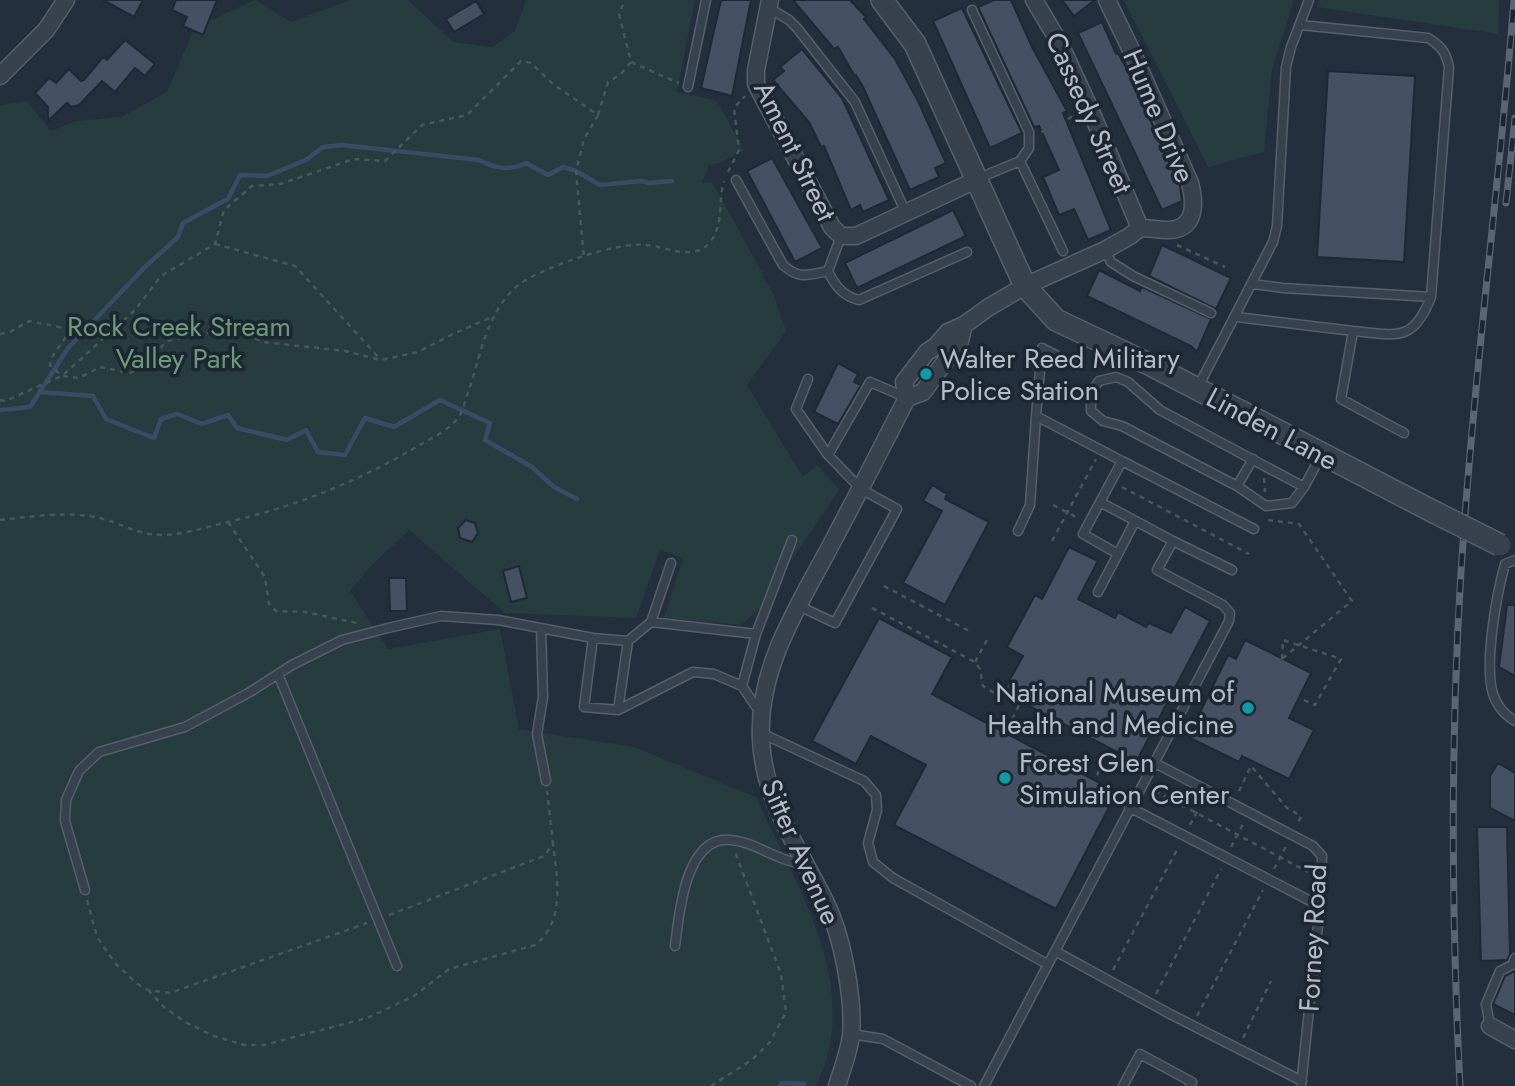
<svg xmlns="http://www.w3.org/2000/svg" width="1515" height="1086" font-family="Jost,sans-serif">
  <rect width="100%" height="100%" fill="#242f3e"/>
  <path fill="#263c3f" d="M255 0 291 22 350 0H408L453 42 492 47 515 31 526 0H695L677 92 717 101 744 150 720 163 709 165 702 183 712 182 764 276H762L773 293 786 331 747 385 803 477 818 465 839 490 757 611 741 625 664 618 683 558 660 550 636 618 505 613 409 530 371 566 350 591 388 649 500 629 519 729 634 747 756 797C796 885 865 989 816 1086H0V105L27 101 51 131 76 121 121 117 167 92 194 28Z
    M1124 0H1294L1272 69 1264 152 1208 167Z
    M1319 0H1499L1498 34 1317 7Z"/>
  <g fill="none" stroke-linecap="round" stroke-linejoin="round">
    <path stroke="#394c67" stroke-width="4.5" d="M40 392 93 396 106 419 154 438 161 419 177 414 202 424 228 415 237 428 287 440 306 430 318 452 345 455 365 418 394 427 440 400 490 423 485 440 532 467 554 487 577 499
      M0 410 30 407 68 348 144 268 178 237 183 223 228 199 240 175 267 176 306 160 323 147 342 145 479 160C496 169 509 171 526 163L548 175 563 167 576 171 600 185 642 181 649 183 672 181
      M780 1086 782 1083 804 1084"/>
  </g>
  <path fill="#455162" stroke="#1f2835" stroke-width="2" d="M103 0H143L134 17Z
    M176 0H217L203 35 183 26 187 17 172 10Z
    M721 0H751L732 96 701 88Z
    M793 0H850L866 17 864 19 895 59 918 101 946 163 935 168 939 177 910 190 863 87 856 75H854L838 47 834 49Z
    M994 0H1011L1032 47 1067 111 1063 113 1111 230 1088 240 1074 209 1059 215 1043 177 1059 170 1039 126 1034 127 978 7Z
    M1062 0H1095L1074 16Z
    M476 1 484 14 454 32 446 19Z
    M962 8 1022 133 990 148 933 21Z
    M1102 22 1116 54 1118 53 1127 69 1180 186 1182 201 1162 210 1078 33Z
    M125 40 155 64 145 76 135 68 115 92 102 81 79 105 71 107 67 103 48 121V107L35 93 49 78 56 83 69 69 81 81 84 80 103 57 107 60Z
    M802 49 842 98 889 200 863 212 860 205 851 210 824 146 821 147 809 122 773 80 784 71 780 67Z
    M1328 71 1415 76 1404 262 1317 257Z
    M772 158 822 248 795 262 747 171Z
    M953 210 966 236 857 288 845 263Z
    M1162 245 1231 278 1216 309 1149 276Z
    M1099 270 1140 291 1141 288H1144L1211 319 1197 352 1191 346 1087 296Z
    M838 363 858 374 854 382 861 385 838 424 814 412Z
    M932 485 947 494 945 499 989 522 945 605 903 583 942 511 923 501Z
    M466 520 475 523 478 533 472 542 460 538 458 528Z
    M1069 547 1098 561 1078 599 1115 618 1118 612 1146 627 1149 623 1171 633 1185 607 1210 621 1136 762 1003 692 1023 656 1007 647 1035 595 1042 599Z
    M519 566 527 598 511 602 503 571Z
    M389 578H406L407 611H390Z
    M1507 605H1515V676L1499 667Z
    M879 618 952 657 932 694 1117 792 1056 909 894 825 926 765 871 736 856 764 812 741Z
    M1245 640 1311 673 1289 718 1314 730 1289 779 1242 756 1239 762 1188 737 1228 655 1236 659Z
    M1498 763 1515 773V821L1490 808V776Z
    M1477 827H1507L1510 955 1507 960 1481 961Z
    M1515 971V1015L1493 1004 1505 976Z"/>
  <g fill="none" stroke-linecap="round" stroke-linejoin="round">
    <defs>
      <path id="service" d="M769 8 789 20 797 28 855 102 906 213
        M972 10 1029 132V148L1020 161
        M1301 25 1428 38C1441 46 1446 52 1449 67L1431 297C1413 343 1397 335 1353 331
        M688 87 706 0
        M979 178 1020 161 1063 251
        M736 180 783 265C800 280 808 275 828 271L841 236
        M1105 250 1111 262 1133 276 1211 313
        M828 271C835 286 843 296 859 300L967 252
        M1253 284 1283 288 1431 297
        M1236 317 1353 331 1341 399 1404 433
        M1077 366 1042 348 1036 416 1122 461
        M1198 387 1273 242 1277 226 1286 67 1291 47 1309 0
        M828 455 870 382 905 397
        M1237 486 1253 459
        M1304 487 1160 410 1128 382 1116 377 1099 381 1091 393V411L1103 421 1122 426 1237 486 1266 506 1292 503 1304 487 1321 456
        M1018 531 1030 505 1036 416
        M1173 541 1100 502 1122 461 1254 529
        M1118 554 1135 521
        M1515 560 1505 564C1497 593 1481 675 1496 701 1500 709 1508 717 1515 721
        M671 563 651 622 756 634
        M1098 592 1118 554 1083 534 1100 502
        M799 606 835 623 897 509 861 489 828 455 796 409 808 379
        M541 628 543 697 537 734 546 781
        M593 638 628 641
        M278 674 397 966
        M618 710 693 672 714 674 742 686
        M759 711 742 686 756 634 792 540
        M761 733 864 781 876 795 877 810 868 843 873 862 893 878 1047 964
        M1153 762 1313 846 1322 856 1320 906 1301 1086
        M1129 807 1320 906
        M85 890 65 821 66 800 79 771 99 752 185 727 250 692 292 665 342 640 388 628 441 616 498 620 593 638 584 707 618 710 628 641 651 622
        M675 946C679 915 685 835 731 840 756 842 776 861 804 864
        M1055 951 1170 1014 1302 1081
        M1490 1026 1486 1004 1500 971 1512 965 1515 958
        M851 1034 883 1039 971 1086
        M984 1086 1229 621 1230 613 1223 605 1157 570 1173 541 1232 570
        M1123 1086 1140 1054 1192 1082 1190 1086"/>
      <path id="minor" d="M770 0 756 70V84L832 227 841 236H856L976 180
        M1034 0 1059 42 1090 109 1140 228
        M0 76 46 30 66 0
        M907 398 923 392 960 341 964 325
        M1490 1026 1515 1040
        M837 1086C842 1069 849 1053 851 1035 854 997 842 935 825 901 799 848 764 802 761 740 757 665 801 603 834 539 859 492 883 445 907 398L904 382 927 352 936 346 948 332 964 325 989 307 1025 286 1105 250 1130 236 1140 228C1150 228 1159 230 1168 230 1197 230 1195 202 1190 183L1134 56 1107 0"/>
      <path id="tertiary" d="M882 0 915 44 1025 286 1056 320 1153 366 1434 512"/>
    </defs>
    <use href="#service" stroke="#565f6c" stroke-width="11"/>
    <use href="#minor" stroke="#565f6c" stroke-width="19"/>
    <use href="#tertiary" stroke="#565f6c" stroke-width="24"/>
    <path stroke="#44595c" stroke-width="2.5" stroke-dasharray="5 5" stroke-linecap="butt" d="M631 62 679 83
      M598 115 608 82 621 74 631 62 619 14 625 0
      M1041 132 1076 115
      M728 172 739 150 734 108 745 96
      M215 244 295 266 381 360
      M1177 245 1225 267
      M0 334 10 332 29 321 68 329C64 348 54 345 50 365L62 376 79 378 100 367 130 373 138 369 168 341 216 331 241 332 263 342 345 351 381 360 418 352 455 333 494 316
      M0 400 5 401 62 376 135 310 161 276 215 244 224 210 252 186 280 184 354 159 385 161 422 125 467 115 521 61 531 63 553 84 598 115 584 139 576 171 584 258
      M1264 478 1265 492
      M1122 487 1249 554
      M1053 505 1078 518
      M0 520C31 517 64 511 95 517 117 521 137 535 161 535 183 535 206 527 228 522 299 505 355 483 418 446 431 438 448 431 457 419 464 411 465 399 469 390 481 353 489 302 526 280 552 265 616 242 646 245 668 247 694 262 710 242 724 225 718 201 724 181
      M1268 520 1299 524 1352 601 1282 659
      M228 522 265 577 269 604 276 611 305 612 357 623
      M1052 541 1096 459
      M884 586 971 632
      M872 608 975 662 980 669 983 686 996 694
      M1282 659 1283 640 1341 659 1315 705 1299 698
      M975 662 987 640
      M1008 728 1019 705
      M1097 775 1108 752
      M1155 791 1308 872
      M1239 791 1251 766 1287 808 1301 816 1297 825
      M1190 825 1203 800
      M1231 847 1244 822
      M1274 869 1287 844
      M87 900 97 937 115 963 136 983 148 990 170 993 367 923
      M389 915 544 856 553 844 547 791
      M1113 970 1179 846
      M148 990 164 1007 187 1023 214 1036 244 1045H264L367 1018 414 996 449 969 535 945C566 921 557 878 553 844
      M1156 994 1221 869
      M1197 1016 1263 890
      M1243 1038 1271 981
      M711 1086 753 1059 770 1042 786 1012 781 974 735 852"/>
    <use href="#service" stroke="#38414e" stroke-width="8"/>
    <use href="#minor" stroke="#38414e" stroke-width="16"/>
    <use href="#tertiary" stroke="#38414e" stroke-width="21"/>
    <defs>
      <path id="rail" d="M1506 203 1515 118
        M1460 1086C1450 887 1450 689 1467 490 1480 327 1501 164 1514 0"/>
    </defs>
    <use href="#rail" stroke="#5a6575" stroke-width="7"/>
    <use href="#rail" stroke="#1d2633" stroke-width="4.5" stroke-dasharray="13" stroke-linecap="butt"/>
    <defs>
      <path id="tertiary-bridge" d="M1434 512 1500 545"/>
    </defs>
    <use href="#tertiary-bridge" stroke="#565f6c" stroke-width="24" stroke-linecap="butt"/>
    <use href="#tertiary-bridge" stroke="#38414e" stroke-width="21"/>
  </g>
  <g fill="#0f9aa8" stroke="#1d2633" stroke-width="2.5">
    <circle cx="926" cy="374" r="7"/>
    <circle cx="1248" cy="708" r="7"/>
    <circle cx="1005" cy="778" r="7"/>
  </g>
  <g text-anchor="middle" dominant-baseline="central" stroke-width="7" stroke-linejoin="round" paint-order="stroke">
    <g font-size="28" fill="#b4bcc9" stroke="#1d2633">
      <text transform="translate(1089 113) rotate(66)">Cassedy Street</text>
      <text transform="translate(1159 116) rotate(67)">Hume Drive</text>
      <text transform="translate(795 151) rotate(64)">Ament Street</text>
      <text transform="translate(1272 429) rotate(28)">Linden Lane</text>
      <text transform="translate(801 852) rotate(66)">Sitter Avenue</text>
      <text transform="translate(1313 938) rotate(-87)">Forney Road</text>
    </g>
    <g font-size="28" fill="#6b9a76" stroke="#1d2633">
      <text x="179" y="326">Rock Creek Stream<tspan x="179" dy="32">Valley Park</tspan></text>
    </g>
    <g font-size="28" fill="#b4bcc9" stroke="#1d2633" text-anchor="start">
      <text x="940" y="358">Walter Reed Military<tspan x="940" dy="32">Police Station</tspan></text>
      <text x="1234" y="692" text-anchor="end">National Museum of<tspan x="1234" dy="32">Health and Medicine</tspan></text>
      <text x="1019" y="762">Forest Glen<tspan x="1019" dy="32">Simulation Center</tspan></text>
    </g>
  </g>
</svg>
